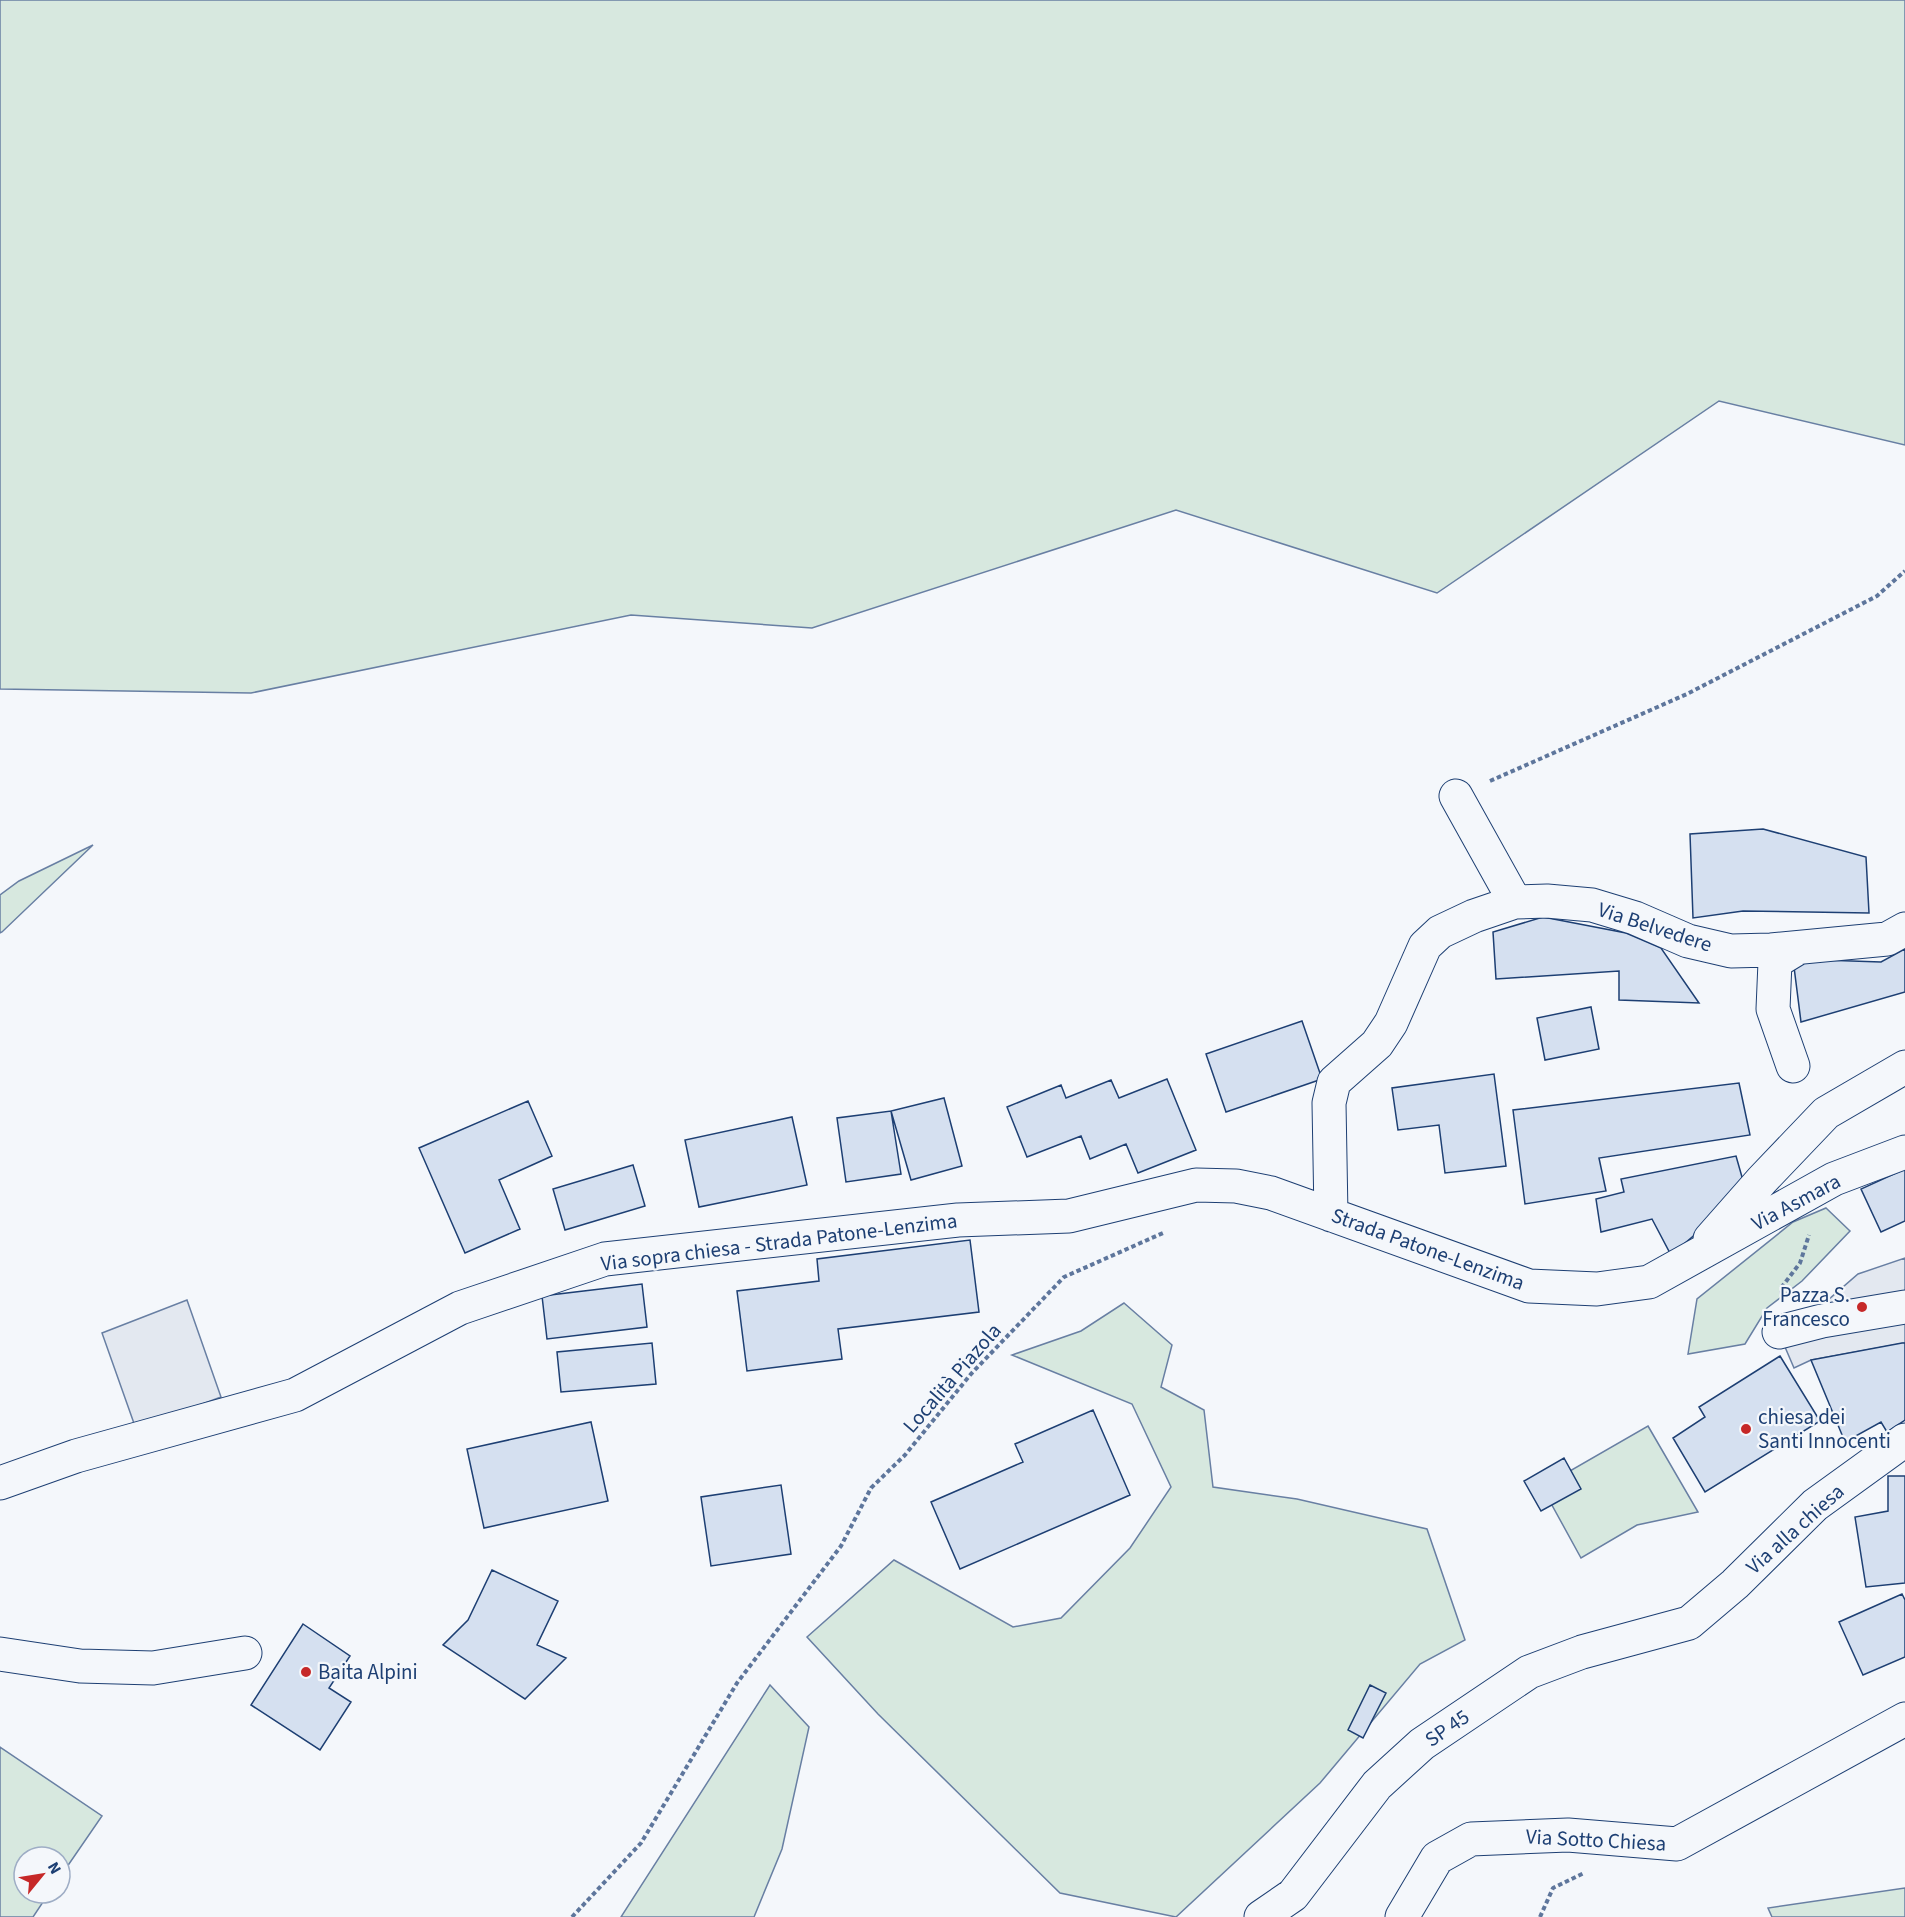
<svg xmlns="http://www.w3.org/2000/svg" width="1905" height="1917" font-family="'Source Sans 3',sans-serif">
  <rect width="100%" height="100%" fill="#f4f7fb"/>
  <path fill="#d7e8df" stroke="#687fa3" stroke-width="1.5" d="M0 0H1905V445L1719 401 1437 593 1176 510 812 628 631 615 251 693 0 689Z
    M93 845 2 932 0 933V895L19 881Z
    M1826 1208 1850 1231 1802 1281 1767 1308 1745 1344 1688 1354 1697 1299 1793 1222Z
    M1124 1303 1172 1345 1161 1387 1204 1410 1213 1487 1297 1499 1427 1529 1465 1640 1420 1664 1320 1783 1176 1917 1060 1893 878 1714 807 1637 894 1560 1013 1627 1061 1618 1130 1548 1171 1487 1132 1404 1012 1355 1081 1331Z
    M1648 1426 1698 1512 1637 1525 1581 1558 1542 1487Z
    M770 1685 809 1727 782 1849 754 1917H621Z
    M0 1747 102 1816 60 1877V1857H24V1893H49L33 1917H0Z
    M1905 1888V1917H1772L1768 1908Z"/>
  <path fill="#e3e8f0" stroke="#687fa3" stroke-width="1.5" d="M1905 1258V1343L1811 1360 1794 1368 1782 1340 1858 1274Z
    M187 1300 221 1397 136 1429 102 1333Z"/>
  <path fill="#d5e0f0" stroke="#1d3f73" stroke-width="1.5" d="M1763 829 1866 857 1869 913 1743 911 1693 918 1690 834Z
    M1543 917 1626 933 1661 948 1699 1003 1619 1000V971L1496 979 1493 932Z
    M1905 949V992L1801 1022 1793 959 1881 962Z
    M1591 1007 1599 1049 1545 1060 1537 1018Z
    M1302 1021 1322 1079 1226 1112 1206 1054Z
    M1494 1074 1506 1166 1445 1173 1439 1125 1398 1130 1392 1088Z
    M1167 1079 1196 1150 1138 1173 1126 1144 1090 1159 1081 1136 1027 1157 1007 1107 1061 1085 1066 1098 1111 1080 1119 1098Z
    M1739 1083 1750 1135 1599 1158 1606 1191 1525 1204 1513 1110Z
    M944 1098 962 1166 911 1180 891 1111Z
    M528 1101 552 1156 499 1180 520 1229 465 1253 419 1148Z
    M891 1111 901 1174 846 1182 837 1118Z
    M792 1117 807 1185 699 1207 685 1140Z
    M1736 1156 1746 1191 1671 1255 1652 1219 1601 1232 1596 1199 1624 1192 1621 1179Z
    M633 1165 645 1206 565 1230 553 1189Z
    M1905 1169V1221L1881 1232 1861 1189Z
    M970 1240 979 1312 838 1329 842 1359 747 1371 737 1291 819 1281 817 1259Z
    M642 1284 647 1327 547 1339 542 1296Z
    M652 1343 656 1384 561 1392 557 1352Z
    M1902 1343H1905V1420L1887 1432 1881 1422 1845 1442 1811 1360Z
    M1780 1356 1820 1421 1705 1492 1673 1438 1705 1417 1699 1407Z
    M1093 1410 1130 1495 960 1569 931 1502 1023 1462 1015 1444Z
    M591 1422 608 1501 484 1528 467 1449Z
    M1564 1458 1581 1489 1541 1511 1524 1481Z
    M1888 1476H1905V1583L1866 1587 1855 1517 1888 1511Z
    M781 1485 791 1554 711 1566 701 1497Z
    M492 1570 558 1601 537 1645 566 1658 525 1699 443 1645 468 1620Z
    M1902 1594 1905 1600V1657L1863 1675 1839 1622Z
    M303 1624 350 1656 329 1688 351 1702 320 1750 251 1705Z
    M1370 1685 1386 1693 1363 1738 1348 1730Z"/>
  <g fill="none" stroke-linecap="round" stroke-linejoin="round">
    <defs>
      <path id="minor" d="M1456 796 1515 902
        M1793 1066 1773 1009 1775 962 1798 948
        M1331 1215 1329 1103 1334 1082 1377 1044 1391 1023 1425 946 1440 932 1474 916 1515 902 1547 901 1592 905 1635 918 1688 941 1731 951 1771 950 1887 939 1905 929
        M1710 1239 1762 1180 1826 1113 1905 1067
        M1779 1332 1822 1321 1905 1307
        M0 1483 76 1456 295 1395 460 1308 605 1259 958 1220 1069 1216 1196 1185 1236 1186 1271 1193 1529 1286 1597 1289 1649 1282 1834 1179 1905 1152
        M0 1654 80 1666 153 1668 245 1653
        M1261 1917 1293 1895 1377 1785 1422 1744 1529 1672 1582 1652 1689 1623 1735 1584 1815 1505 1905 1440
        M1402 1917 1437 1858 1471 1839 1568 1835 1677 1844 1905 1719"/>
    </defs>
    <use href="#minor" stroke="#1d3f73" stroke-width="35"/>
    <path stroke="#5e769c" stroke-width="4" stroke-dasharray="4.5 3" stroke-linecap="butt" d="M1490 781 1687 694 1877 596 1905 571
      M1782 1295 1781 1288 1800 1263 1809 1235
      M572 1917 641 1843 737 1683 841 1546 871 1488 905 1455 971 1374 1064 1277 1163 1233
      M1540 1917 1553 1888 1584 1873"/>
    <use href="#minor" stroke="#f4f7fb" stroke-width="33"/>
  </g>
  <g fill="#c62828" stroke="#f4f7fb" stroke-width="2">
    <circle cx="1862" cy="1307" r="6"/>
    <circle cx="1746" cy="1429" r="6"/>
    <circle cx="306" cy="1672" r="6"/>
  </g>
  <g text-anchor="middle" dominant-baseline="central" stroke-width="4.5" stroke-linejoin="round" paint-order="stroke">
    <g font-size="21" fill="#1d3f73" stroke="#f4f7fb">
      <text transform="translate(1655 927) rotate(18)">Via Belvedere</text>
      <text transform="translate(1796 1202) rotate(-28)">Via Asmara</text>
      <text transform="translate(779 1242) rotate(-7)">Via sopra chiesa - Strada Patone-Lenzima</text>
      <text transform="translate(1428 1249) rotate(20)">Strada Patone-Lenzima</text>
      <text transform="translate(952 1378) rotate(-49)">Località Piazola</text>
      <text transform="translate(1795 1529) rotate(-42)">Via alla chiesa</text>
      <text transform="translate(1447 1728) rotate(-35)">SP 45</text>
      <text transform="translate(1596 1840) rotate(3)">Via Sotto Chiesa</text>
    </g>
    <g font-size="21" fill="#1d3f73" stroke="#f4f7fb" text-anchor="start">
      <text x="1850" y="1295" text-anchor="end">Pazza S.<tspan x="1850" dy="24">Francesco</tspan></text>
      <text x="1758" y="1417">chiesa dei<tspan x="1758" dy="24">Santi Innocenti</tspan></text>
      <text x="318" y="1672">Baita Alpini</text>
    </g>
  </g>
  <g transform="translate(42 1875) rotate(60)"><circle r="28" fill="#f4f7fb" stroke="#9eadc5" stroke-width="1.5"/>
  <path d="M0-4.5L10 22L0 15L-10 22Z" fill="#c62828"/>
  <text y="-9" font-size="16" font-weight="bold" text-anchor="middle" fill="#1d3f73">N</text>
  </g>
</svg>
